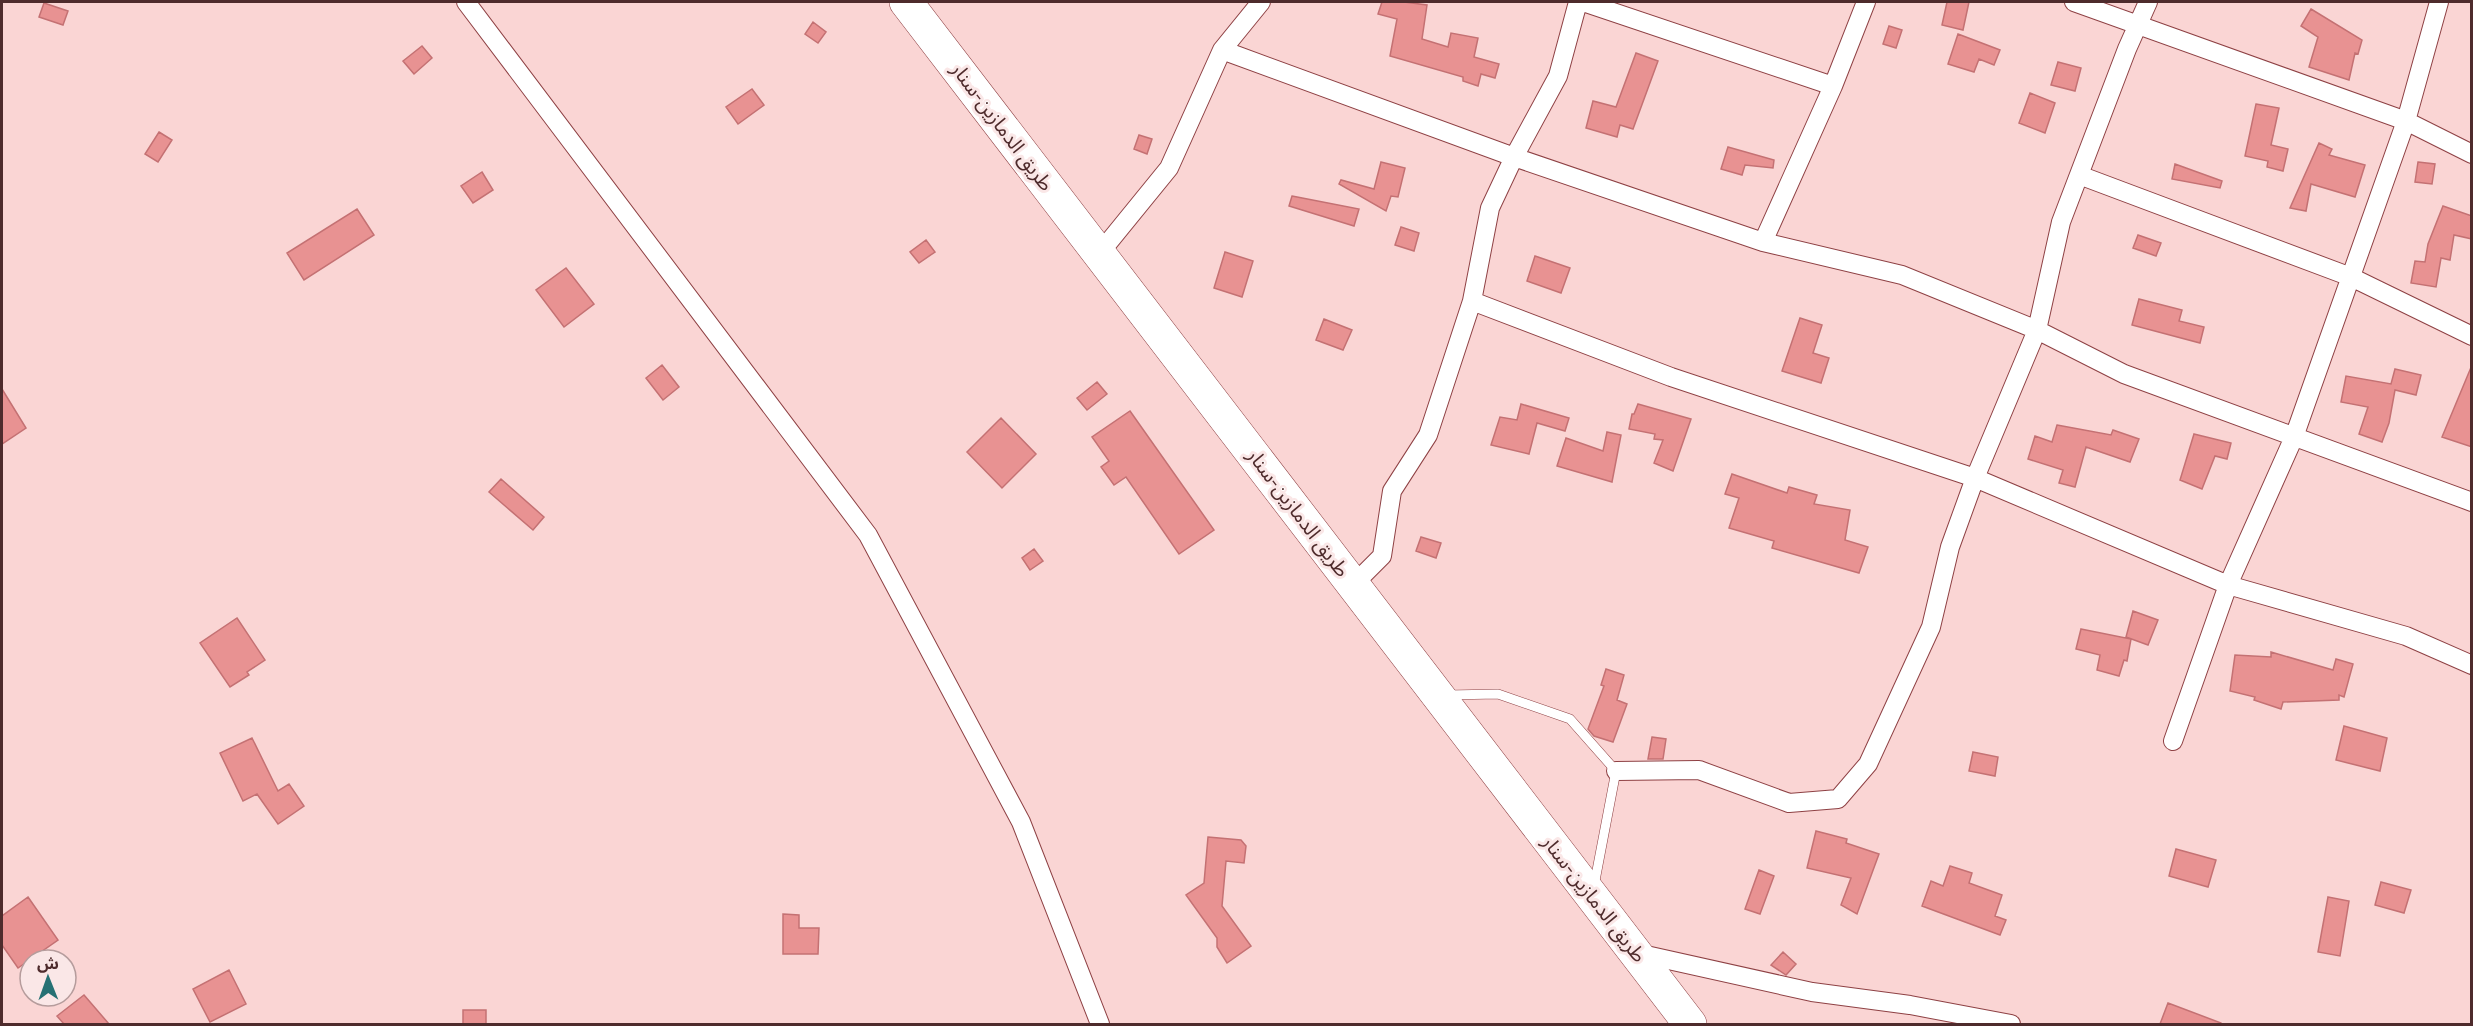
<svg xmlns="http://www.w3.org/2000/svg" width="2473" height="1026" font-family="Karla,'Noto Sans Arabic',sans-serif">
  <rect width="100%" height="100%" fill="#fad5d4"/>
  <path fill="#e89292" stroke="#c47173" stroke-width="1.5" d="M1382 2H1404L1427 5 1422 39 1448 47 1451 33 1478 38 1474 57 1499 64 1495 78 1481 74 1478 86 1463 81V77L1390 56 1397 19 1378 14Z
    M1947 2H1969L1963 30 1942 25Z
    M44 3 68 11 63 25 39 17Z
    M2311 9 2362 40 2358 54 2355 53 2349 80 2309 67 2318 37 2301 26Z
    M813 22 826 32 818 43 805 34Z
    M1889 26 1902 30 1896 48 1883 44Z
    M1958 34 2000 50 1994 65 1979 59 1974 72 1948 64Z
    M422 46 432 58 414 74 403 61Z
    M1636 53 1658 61 1633 129 1620 125 1617 137 1586 128 1593 101 1616 107Z
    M2058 62 2081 68 2075 91 2051 85Z
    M752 89 764 105 738 124 726 107Z
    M2030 93 2055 103 2045 133 2019 123Z
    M2256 104 2279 108 2271 145 2288 149 2283 171 2267 167 2268 161 2245 156Z
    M159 132 172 140 158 162 145 154Z
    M1139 135 1152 139 1147 154 1134 149Z
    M2319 143 2332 149 2329 155 2365 165 2355 197 2311 184 2306 211 2290 208Z
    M1728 147 1774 160 1773 168 1745 165 1742 175 1721 169Z
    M1381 162 1405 168 1398 197 1391 196 1386 211 1339 184 1341 180 1374 189Z
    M2418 162 2435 164 2432 184 2415 182Z
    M2175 164 2222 181 2220 188 2172 179Z
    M482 172 493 190 473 203 461 186Z
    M1292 196 1359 209 1354 226 1289 206Z
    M2443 206 2472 216V239L2454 235 2450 260 2441 258 2436 287 2411 283 2415 261 2425 262 2428 244Z
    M357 209 374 235 304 280 287 253Z
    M1401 227 1419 233 1414 251 1395 245Z
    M2138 235 2161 243 2156 256 2133 248Z
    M926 240 935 252 919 263 910 252Z
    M1225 252 1253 261 1242 297 1214 288Z
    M1535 256 1570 268 1561 293 1527 281Z
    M566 268 594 304 564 327 536 290Z
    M2139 299 2182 310 2179 321 2204 327 2200 343 2132 325Z
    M1800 318 1822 325 1813 353 1829 358 1821 383 1782 371Z
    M1324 319 1352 330 1343 350 1316 340Z
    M662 365 679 387 663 400 646 378Z
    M2472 365V447L2442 437Z
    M2395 369 2421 375 2416 395 2395 390 2389 423 2382 442 2359 434 2368 407 2341 402 2346 376 2391 384Z
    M1097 382 1107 394 1087 410 1077 398Z
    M2 389 26 428 2 444Z
    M1521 404 1569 418 1565 431 1537 423 1529 454 1491 445 1500 417 1517 420Z
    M1638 404 1691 419 1673 471 1654 463 1663 440 1654 439 1655 434 1629 429 1632 414H1634Z
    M1130 411 1214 530 1179 554 1126 477 1114 485 1101 467 1109 461 1092 437Z
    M1001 418 1036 454 1002 488 967 452Z
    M2057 425 2111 435 2113 430 2139 439 2130 462 2086 447 2075 487 2059 483 2063 470 2028 459 2035 436 2052 442Z
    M1607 432 1621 435 1612 482 1557 466 1566 438 1603 451Z
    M2194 434 2231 443 2227 459 2215 456 2202 489 2180 480Z
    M1732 474 1787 493 1789 487 1817 495 1814 504 1850 510 1845 540 1868 547 1859 573 1772 548 1774 541 1729 528 1739 498 1725 494Z
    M501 479 544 517 533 530 489 492Z
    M1421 537 1441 543 1436 558 1416 551Z
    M1034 549 1043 561 1030 570 1022 558Z
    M2133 611 2158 620 2148 645 2126 637Z
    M237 618 265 660 247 672 249 675 230 687 200 643Z
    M2081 629 2131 639 2127 661 2124 660 2119 676 2097 670 2100 655 2076 649Z
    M2271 652 2333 670 2336 659 2353 664 2344 697 2339 695V700L2283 702 2281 709 2254 700 2255 697 2230 691 2235 655 2271 657Z
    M1606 669 1624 675 1617 700 1627 704 1613 742 1594 736 1588 729 1604 686 1601 685Z
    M2344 726 2387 738 2380 771 2336 760Z
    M1652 737 1666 739 1663 759H1648Z
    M252 738 278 791 289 784 304 806 278 824 257 794 243 801 220 753Z
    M1973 752 1998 757 1995 776 1969 771Z
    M1816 831 1847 839 1846 843 1879 854 1857 914 1841 905 1851 878 1807 868Z
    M1208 837 1241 840 1246 846 1244 863 1226 861 1222 906 1251 946 1227 963 1217 947V938L1186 895 1204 883Z
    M2176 849 2216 860 2208 887 2169 876Z
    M1950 866 1972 873 1969 883 2002 895 1995 916 2006 920 2000 935 1922 906 1931 881 1943 886Z
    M1759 870 1774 876 1760 914 1745 909Z
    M2381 882 2411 890 2404 913 2375 905Z
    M28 897 58 940 18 968 2 945V916Z
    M2328 897 2349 901 2340 956 2318 952Z
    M783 914 799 915V928H819L818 954H783Z
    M1783 952 1796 964 1786 975 1771 965Z
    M229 970 246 1004 210 1022 193 989Z
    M84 995 109 1024H64L57 1016Z
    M2168 1003 2221 1023V1024H2160Z
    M463 1010H486V1024H463Z"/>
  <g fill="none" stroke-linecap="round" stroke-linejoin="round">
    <defs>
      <path id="lane" d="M1448 695 1498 694 1570 719 1616 771 1594 886"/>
      <path id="street" d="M466 2 868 535 1021 822 1100 1024
        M1583 2 1833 86
        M2074 2 2406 121 2472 154
        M1222 50 1514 157 1763 242 1902 275 2037 330 2124 374 2472 502
        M2079 175 2351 277 2472 336
        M1763 242 1833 86 1866 2
        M1099 254 1169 168 1222 50 1261 2
        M1472 301 1671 377 1975 478 2228 585 2406 636 2472 665
        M1353 585 1382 556 1392 491 1428 435 1472 301 1490 208 1514 157 1558 76 1578 2
        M2173 741 2228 585 2294 437 2406 121 2439 2
        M1616 771 1699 770 1789 803 1838 799 1868 764 1931 627 1950 547 1975 478 2037 330 2061 222 2127 49 2148 2
        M1637 953 1812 992 1910 1005 2011 1024"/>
      <path id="highway" d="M906 2 1690 1024"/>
    </defs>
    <use href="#lane" stroke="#8e4144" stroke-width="10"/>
    <use href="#street" stroke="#8e4144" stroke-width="20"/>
    <use href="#highway" stroke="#8e4144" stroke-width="34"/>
    <use href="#lane" stroke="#fff" stroke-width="9"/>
    <use href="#street" stroke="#fff" stroke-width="18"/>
    <use href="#highway" stroke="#fff" stroke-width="33"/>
  </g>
  <g text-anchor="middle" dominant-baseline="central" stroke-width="6" stroke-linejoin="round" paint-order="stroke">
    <g font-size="20" fill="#4e2b2c" stroke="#fae7e7">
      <text transform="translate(1002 127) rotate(53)">طريق الدمازين-سنار</text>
      <text transform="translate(1298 513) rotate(53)">طريق الدمازين-سنار</text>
      <text transform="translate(1594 899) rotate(52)">طريق الدمازين-سنار</text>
    </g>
  </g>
  <rect width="2473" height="1026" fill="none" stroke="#4e2b2c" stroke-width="6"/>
  <g transform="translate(48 978) rotate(359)"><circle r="28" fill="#fae7e7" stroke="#b59c9c" stroke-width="1.5"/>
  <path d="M0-4.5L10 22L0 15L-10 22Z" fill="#267174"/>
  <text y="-9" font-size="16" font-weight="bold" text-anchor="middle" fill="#4e2b2c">ش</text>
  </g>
</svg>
